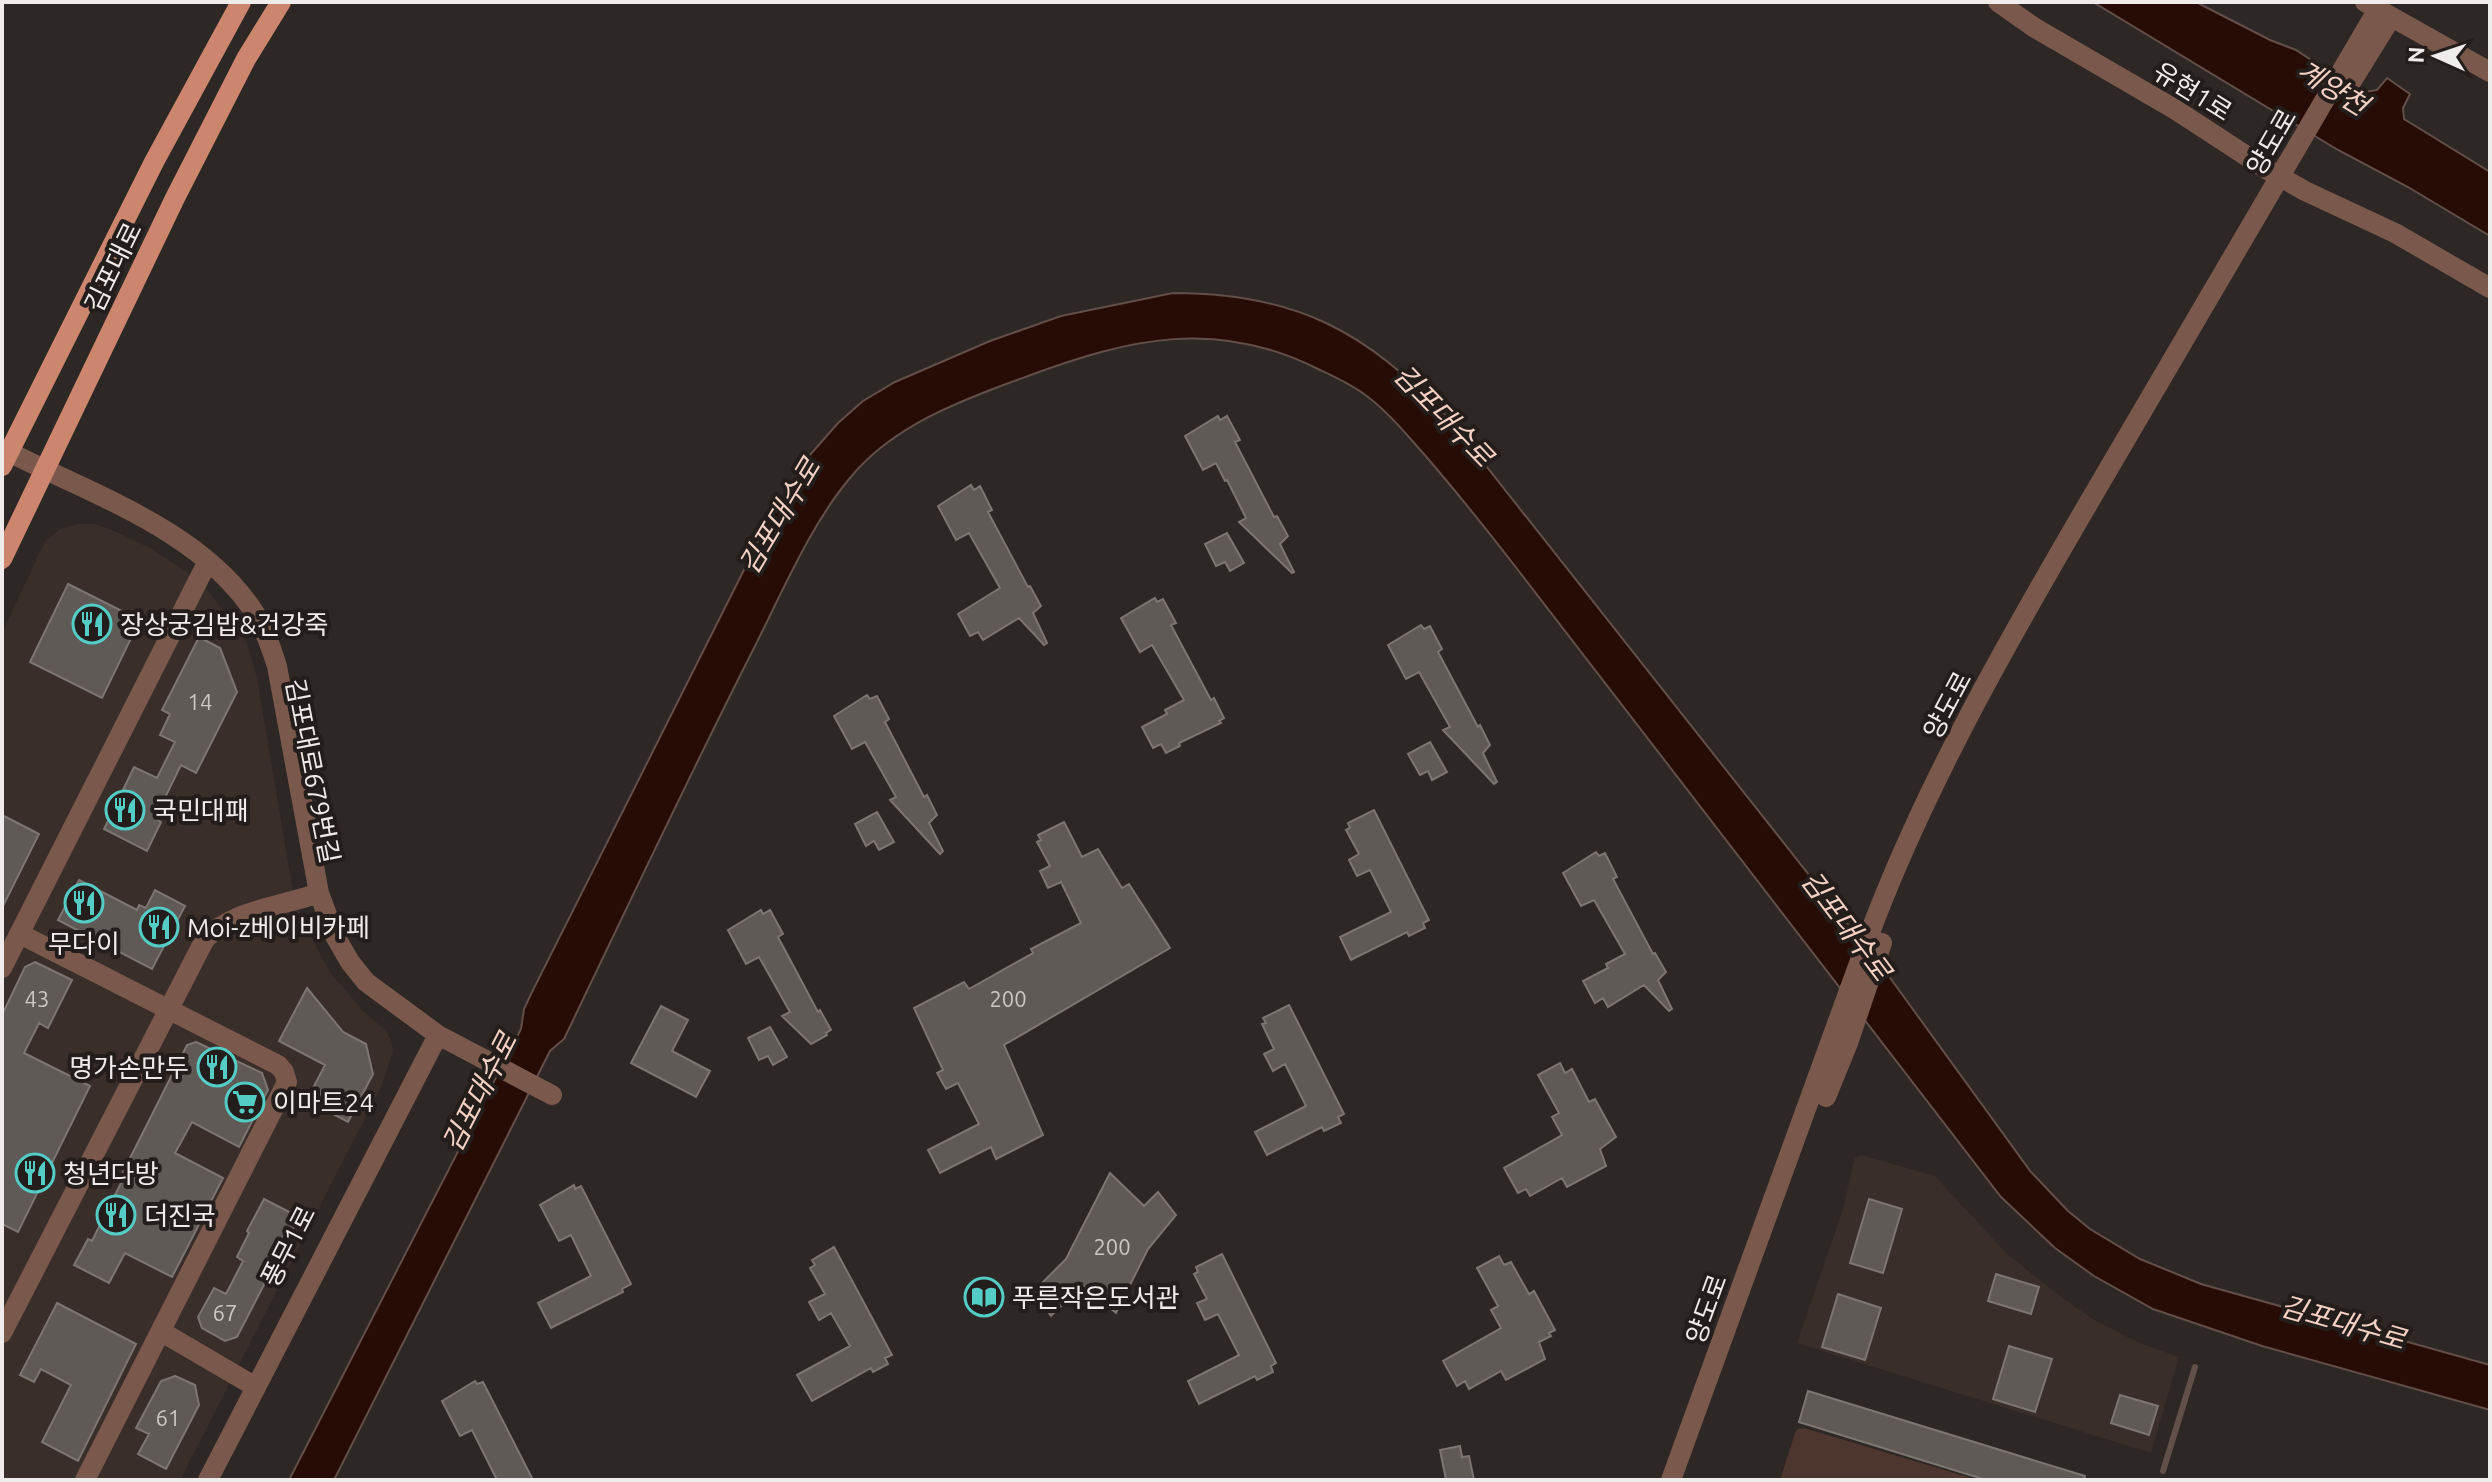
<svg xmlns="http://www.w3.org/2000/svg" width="2492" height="1482" font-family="Ubuntu,'Noto Sans KR',sans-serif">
  <rect width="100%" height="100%" fill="#2d2725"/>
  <path fill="#3a2e2a" d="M77 524H95L110 529 150 548 184 570 208 591 243 636 250 652 257 679 293 891 302 921 330 972 363 1011 384 1029 391 1039 393 1051 382 1085 180 1480H2V633L45 541 60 529Z
    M1861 1155 1935 1176 2006 1253 2056 1293 2091 1318 2137 1342 2179 1357 2151 1453 1797 1343 1843 1209 1855 1157Z"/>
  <path fill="#4d362e" d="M1804 1428 1978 1480H1780L1795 1433 1798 1429Z"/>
  <path fill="#260c04" stroke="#634f49" stroke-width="2" d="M2093 2H2196L2270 40 2296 50 2350 86 2365 92 2377 90 2387 78 2410 94 2403 108 2404 119 2490 172V236L2408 187 2338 150Z
    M1173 293C1296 293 1366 331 1449 419L1888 975 2031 1172 2068 1211 2090 1229 2140 1259 2201 1284 2490 1365V1410L2262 1346 2153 1309 2094 1276 2055 1248 2001 1197 1518 570C1487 530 1456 491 1423 453 1406 434 1389 413 1368 397 1353 385 1335 377 1318 369 1217 318 1130 338 1028 376 965 399 894 424 850 478 810 525 780 597 752 652 687 780 626 910 564 1039L550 1051 334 1480H289L521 1029 524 1009 531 994 763 532 809 456 838 423 863 401 895 382 990 341 1061 316Z"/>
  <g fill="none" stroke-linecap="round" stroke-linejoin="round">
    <path stroke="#634f49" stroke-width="6" d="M2163 1471 2195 1367"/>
  </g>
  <path fill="#605a57" stroke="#7c7673" stroke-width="2" d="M1218 416 1220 420 1227 416 1240 440 1235 442 1274 517 1277 516 1288 536 1280 544 1294 572 1292 573 1239 522 1246 518 1227 480 1225 481 1216 463 1203 470 1185 436Z
    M971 485 974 490 980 486 992 510 988 512 1028 587 1030 586 1041 606 1033 613 1047 643 1044 645 1019 618 983 640 978 632 970 636 958 614 1000 588 969 533 956 540 938 506Z
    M1227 533 1244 563 1230 571 1225 562 1216 566 1205 544Z
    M68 584 140 620 102 698 30 662Z
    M1155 598 1157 602 1163 599 1176 623 1171 625 1211 700 1214 698 1224 718 1219 721 1221 723 1179 743 1180 746 1166 753 1161 744 1153 748 1142 727 1167 714 1165 710 1184 700 1152 645 1140 652 1121 618Z
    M1421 625 1424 629 1430 626 1442 649 1438 652 1478 727 1480 725 1490 745 1483 753 1497 782 1494 784 1443 730 1450 727 1419 672 1406 679 1388 645Z
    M199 637 220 648 237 692 196 773 181 765 155 818 161 822 147 851 104 829 134 767 157 778 175 742 160 735 170 714 162 710Z
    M867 695 870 699 877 696 889 719 885 722 924 797 927 795 937 815 929 823 943 851 940 854 890 800 896 797 865 742 852 749 834 716Z
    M1430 742 1447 772 1432 780 1428 771 1420 775 1408 754Z
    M1374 810 1429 920 1423 923 1425 928 1409 936 1407 932 1351 960 1340 937 1391 912 1370 870 1357 876 1349 860 1359 854 1346 830 1350 828 1348 823Z
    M877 812 894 842 879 850 874 841 866 846 855 824Z
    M2 815 39 834 2 908Z
    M1064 822 1082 857 1098 849 1122 888 1129 884 1170 948 1004 1045 1043 1135 996 1159 991 1147 940 1173 928 1150 979 1124 958 1083 946 1089 937 1073 943 1070 914 1008 964 982 969 989 1033 953 1031 949 1081 923 1061 882 1048 888 1040 871 1050 866 1037 842 1041 840 1038 835Z
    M1596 852 1599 856 1605 853 1617 877 1613 879 1653 954 1655 953 1666 972 1658 980 1672 1009 1669 1011 1644 985 1608 1007 1603 998 1595 1003 1583 981 1608 968 1606 964 1625 954 1594 900 1581 906 1563 873Z
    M79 880 137 910 139 905 146 908 155 890 185 906 152 969 58 920Z
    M761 910 763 914 770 910 783 934 778 937 818 1012 820 1010 831 1030 826 1033 827 1035 811 1044 782 1016 790 1012 759 957 746 964 728 930Z
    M35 962 72 980 48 1028 39 1023 24 1053 90 1086 18 1232 2 1224V1015L25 967Z
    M307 988 343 1032 366 1044 373 1074 348 1122 314 1104 321 1092 313 1088 325 1065 279 1041Z
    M1289 1005 1344 1114 1338 1117 1341 1123 1324 1131 1322 1127 1267 1155 1255 1132 1306 1106 1285 1064 1273 1071 1264 1054 1274 1049 1262 1024 1266 1023 1263 1018Z
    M661 1006 688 1020 672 1051 710 1071 696 1097 631 1063Z
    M770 1027 787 1057 773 1065 768 1056 759 1060 748 1038Z
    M196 1042 262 1073 268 1090 239 1147 192 1122 175 1153 223 1178 172 1277 125 1253 109 1283 74 1265 88 1239 92 1241 122 1181 119 1180 187 1045Z
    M1560 1063 1565 1073 1572 1069 1589 1102 1595 1099 1616 1137 1600 1149 1606 1166 1567 1187 1562 1178 1530 1196 1526 1189 1518 1193 1504 1168 1562 1135 1552 1117 1559 1113 1538 1075Z
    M1110 1173 1144 1206 1158 1192 1176 1215 1148 1249 1116 1313 1083 1285 1051 1316 1034 1291 1066 1259Z
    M574 1185 575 1189 581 1186 631 1284 622 1289 623 1292 551 1328 538 1303 591 1276 571 1235 559 1241 540 1205Z
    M264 1199 299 1217 237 1337 225 1341 202 1328 198 1317 214 1288 226 1294 243 1261 237 1257 249 1233 247 1231Z
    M1869 1199 1902 1209 1883 1273 1850 1263Z
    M834 1247 892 1355 885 1358 888 1364 873 1372 871 1368 812 1401 797 1375 850 1346 831 1313 819 1320 809 1302 825 1294 810 1268 815 1265 812 1260Z
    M1222 1254 1276 1363 1271 1366 1273 1372 1257 1380 1255 1376 1199 1404 1188 1381 1239 1355 1218 1314 1205 1320 1197 1303 1207 1299 1194 1274 1198 1272 1196 1267Z
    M1499 1256 1504 1265 1511 1262 1529 1294 1534 1291 1555 1330 1549 1333 1551 1336 1539 1342 1545 1359 1506 1380 1501 1371 1469 1389 1465 1381 1457 1386 1443 1361 1501 1328 1491 1310 1498 1306 1477 1268Z
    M1996 1274 2039 1287 2031 1314 1988 1301Z
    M1838 1294 1881 1308 1865 1360 1822 1347Z
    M57 1303 136 1344 78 1461 42 1442 71 1385 41 1369 34 1382 20 1375Z
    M2009 1346 2052 1359 2035 1412 1993 1399Z
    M175 1376 195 1385 199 1405 166 1469 138 1454 149 1434 136 1428 161 1381Z
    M475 1381 477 1384 483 1382 533 1480H497L472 1430 460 1436 442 1401Z
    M1808 1391 2085 1476 2084 1480H1986L1799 1422Z
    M2120 1395 2158 1406 2149 1435 2111 1423Z
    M1460 1446 1462 1457 1469 1456 1474 1480H1446L1440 1450Z"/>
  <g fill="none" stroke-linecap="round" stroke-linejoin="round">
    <path stroke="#7a584c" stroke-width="20" d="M1998 2 2035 28 2176 110 2268 170 2305 191 2395 233 2490 288
      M2365 2 2490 72
      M2350 84 2389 21 2397 20
      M9 452C93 495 203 531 256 615 266 631 271 648 277 666L319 893 335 936 350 962 366 982 438 1035 552 1095
      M20 934 278 1065 284 1072 287 1082 85 1480
      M2 968 208 561
      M1826 1097 1848 1043 1882 943
      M162 1332 256 1387
      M2 1333 205 939C235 909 280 907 319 893
      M208 1480 438 1035
      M1671 1480 1874 922C1931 774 2012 634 2092 497 2183 340 2277 184 2368 26L2376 13H2385"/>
    <path stroke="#cb866d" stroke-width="20" d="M2 466 154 162 241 2
      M2 559 175 198 246 59 281 2"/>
  </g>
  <defs>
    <symbol id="restaurant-ring" viewBox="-11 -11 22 22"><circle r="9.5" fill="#231e1c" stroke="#54cdc7" stroke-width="1.5"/><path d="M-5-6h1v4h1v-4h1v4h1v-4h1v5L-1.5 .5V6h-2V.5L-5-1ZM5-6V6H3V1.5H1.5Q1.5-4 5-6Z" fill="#54cdc7"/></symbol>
    <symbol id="supermarket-ring" viewBox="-11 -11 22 22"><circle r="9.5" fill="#231e1c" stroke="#54cdc7" stroke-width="1.5"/><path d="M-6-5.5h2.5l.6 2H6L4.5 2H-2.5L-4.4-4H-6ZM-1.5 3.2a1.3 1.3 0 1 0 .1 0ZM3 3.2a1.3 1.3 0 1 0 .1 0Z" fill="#54cdc7"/></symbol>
    <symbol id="library-ring" viewBox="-11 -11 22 22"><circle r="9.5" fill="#231e1c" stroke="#54cdc7" stroke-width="1.5"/><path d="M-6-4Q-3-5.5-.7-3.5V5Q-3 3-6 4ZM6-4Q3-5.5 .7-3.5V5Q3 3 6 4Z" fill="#54cdc7"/></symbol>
  </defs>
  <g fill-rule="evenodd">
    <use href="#restaurant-ring" x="70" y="602" width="44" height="44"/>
    <use href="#restaurant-ring" x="103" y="788" width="44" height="44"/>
    <use href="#restaurant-ring" x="62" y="881" width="44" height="44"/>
    <use href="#restaurant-ring" x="137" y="905" width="44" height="44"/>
    <use href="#restaurant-ring" x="195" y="1045" width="44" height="44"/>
    <use href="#supermarket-ring" x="223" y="1080" width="44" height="44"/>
    <use href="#restaurant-ring" x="13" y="1151" width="44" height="44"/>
    <use href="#restaurant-ring" x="94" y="1193" width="44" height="44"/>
    <use href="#library-ring" x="962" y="1275" width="44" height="44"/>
  </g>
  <g text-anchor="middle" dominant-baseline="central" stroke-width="8" stroke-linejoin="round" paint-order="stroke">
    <g font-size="22" fill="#ccc8c6">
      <text x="200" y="701">14</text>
      <text x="37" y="998">43</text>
      <text x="1008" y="998">200</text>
      <text x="1112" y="1246">200</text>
      <text x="225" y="1312">67</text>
      <text x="168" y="1417">61</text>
    </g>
    <g font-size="26" fill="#f0eceb" stroke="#231e1c">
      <text transform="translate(2193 91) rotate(32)">유현1로</text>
      <text transform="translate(2271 142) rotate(-60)">양도로</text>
      <text transform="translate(113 267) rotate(-64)">김포대로</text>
      <text transform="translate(1947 705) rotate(-62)">양도로</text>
      <text transform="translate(313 771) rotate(79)">김포대로679번길</text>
      <text transform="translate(288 1246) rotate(-63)">풍무1로</text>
      <text transform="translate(1706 1309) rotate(-70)">양도로</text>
    </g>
    <g font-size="26" fill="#f0eceb" stroke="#231e1c" text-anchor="start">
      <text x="120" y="624">장상궁김밥&amp;건강죽</text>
      <text x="153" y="810">국민대패</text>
      <text x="187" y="927">Moi-z베이비카페</text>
      <text x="84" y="943" text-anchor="middle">무다이</text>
      <text x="189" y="1067" text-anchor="end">명가손만두</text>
      <text x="273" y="1102">이마트24</text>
      <text x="63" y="1173">청년다방</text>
      <text x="144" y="1215">더진국</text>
      <text x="1012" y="1297">푸른작은도서관</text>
    </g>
    <g font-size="28" font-style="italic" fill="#f7d1c3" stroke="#231e1c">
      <text transform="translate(2333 87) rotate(32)">계양천</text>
      <text transform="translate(1444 415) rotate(46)">김포대수로</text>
      <text transform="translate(779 516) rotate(-59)">김포대수로</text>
      <text transform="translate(1847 925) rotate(53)">김포대수로</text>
      <text transform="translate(479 1092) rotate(-63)">김포대수로</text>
      <text transform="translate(2343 1322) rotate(16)">김포대수로</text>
    </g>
  </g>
  <rect width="2492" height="1482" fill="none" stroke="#f0eceb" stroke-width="8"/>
  <g transform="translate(2436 56) rotate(273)" stroke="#231e1c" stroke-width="6" paint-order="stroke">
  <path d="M0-6L14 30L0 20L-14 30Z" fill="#f0eceb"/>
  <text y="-12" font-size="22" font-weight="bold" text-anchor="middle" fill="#f0eceb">N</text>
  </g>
</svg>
